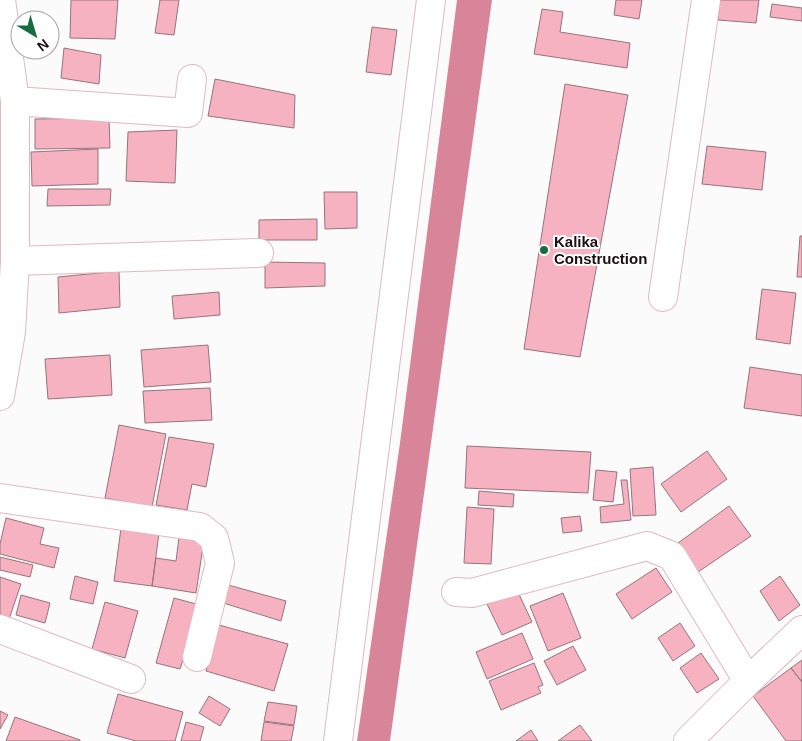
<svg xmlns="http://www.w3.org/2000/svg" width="802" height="741" font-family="Arial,sans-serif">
  <rect width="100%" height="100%" fill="#fbfbfb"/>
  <path fill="#d88599" d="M457 0H492L390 741H357L400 443Z"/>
  <path fill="#f7b2c1" stroke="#97737b" d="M71 0H118L115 39 70 38Z
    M160 0H179L174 35 155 33Z
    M616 0H642L639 19 614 15Z
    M720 0H759L756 23 718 20Z
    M772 4 802 8V21L770 17Z
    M542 9 563 12 560 32 630 43 627 68 534 54Z
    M372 27 397 30 391 75 366 72Z
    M64 48 101 55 99 84 61 78Z
    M215 79 295 95 294 128 208 116Z
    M565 84 628 95 580 357 524 349Z
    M109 118 110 148 35 149V119Z
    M177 130 175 183 126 181 128 132Z
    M707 146 766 152 762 190 702 184Z
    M98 149V184L32 186 31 152Z
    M48 189H111L110 205 47 206Z
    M324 192H357V228L325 229Z
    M317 219V240H259V220Z
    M800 236H802V277H797Z
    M265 262 325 263V286L265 288Z
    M119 271 120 307 59 313 58 277Z
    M762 289 796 293 790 344 756 339Z
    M219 292 220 315 174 319 172 296Z
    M208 345 211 382 144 387 141 350Z
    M110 355 112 395 48 399 45 359Z
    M750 367 802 375V416L744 408Z
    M210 388 212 420 145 423 143 391Z
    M119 425 166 434 152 507 105 498Z
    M169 437 214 444 206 487 192 484 187 510 156 505Z
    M467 446 591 452 588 493 465 488Z
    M707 451 727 479 681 512 661 484Z
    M653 467 656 515 633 516 630 469Z
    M596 470 617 472 613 502 593 500Z
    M621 480H627L631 520 601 523 600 507 624 504Z
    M479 491 514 494 513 507 478 505Z
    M729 506 751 536 698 572 678 543Z
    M467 507 494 509 491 564 464 563Z
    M580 516 582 531 563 533 561 518Z
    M6 518 44 528 40 544 59 548 54 568 0 554V544Z
    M121 528 159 533 152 586 114 581Z
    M179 537 204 540 196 593 152 586 156 558 176 561Z
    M0 557 33 565 30 577 0 570Z
    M656 568 672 592 632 619 616 594Z
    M75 576 98 582 93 604 70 599Z
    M780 576 800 605 779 621 760 591Z
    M0 577 21 584 8 622 0 619Z
    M221 583 286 601 281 621 217 601Z
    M517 590 532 622 502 635 487 604Z
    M563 593 581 638 548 651 530 606Z
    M21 595 50 603 45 623 16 615Z
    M174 598 200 605 180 669 156 663Z
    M105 602 138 611 125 658 92 649Z
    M680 623 695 646 673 661 658 638Z
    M219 625 288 644 274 691 206 671Z
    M522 633 533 659 487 679 476 652Z
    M573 646 586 670 557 685 544 661Z
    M701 653 719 679 697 693 680 668Z
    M802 660V682L791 668Z
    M534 663 543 685 538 687 541 693 501 710 489 681Z
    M791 668 802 682V741H786L753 696Z
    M118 694 183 712 175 741H136L107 733Z
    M209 696 230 709 220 726 199 713Z
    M268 702 297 706 294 725 264 721Z
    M0 711 8 715 0 729Z
    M15 717 80 740V741H6Z
    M186 722 204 727 200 741H181Z
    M264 722 294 726 291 741H261Z
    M580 725 592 741H558Z
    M531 730 538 741H516Z"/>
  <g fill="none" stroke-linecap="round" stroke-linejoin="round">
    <defs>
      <path id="street" d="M15 101 188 113 192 79
        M15 261 259 253
        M663 297 706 0
        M0 396 11 332 15 261V101L1 0
        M0 498 200 527 214 538 220 563 197 657
        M456 592 472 593 647 546 672 556 748 681
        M0 629 131 679
        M338 741 431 0
        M688 741 748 681 802 630"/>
    </defs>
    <use href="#street" stroke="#e0b9c1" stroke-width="30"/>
    <use href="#street" stroke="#fff" stroke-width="28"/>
  </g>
  <circle fill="#166c3e" stroke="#fff" stroke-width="2" cx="544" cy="250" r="5"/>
  <g text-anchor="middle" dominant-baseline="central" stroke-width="4" stroke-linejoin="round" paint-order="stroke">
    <g font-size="15" font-weight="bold" fill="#1c0f12" stroke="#fff" text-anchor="start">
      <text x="554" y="241">Kalika<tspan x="554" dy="17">Construction</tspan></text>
    </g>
  </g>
  <g transform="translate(35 35) rotate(142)"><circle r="24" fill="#ffffff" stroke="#a49fa0"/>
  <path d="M0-4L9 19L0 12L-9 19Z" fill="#166c3e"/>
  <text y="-8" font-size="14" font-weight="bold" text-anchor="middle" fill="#1c0f12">N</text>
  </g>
</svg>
